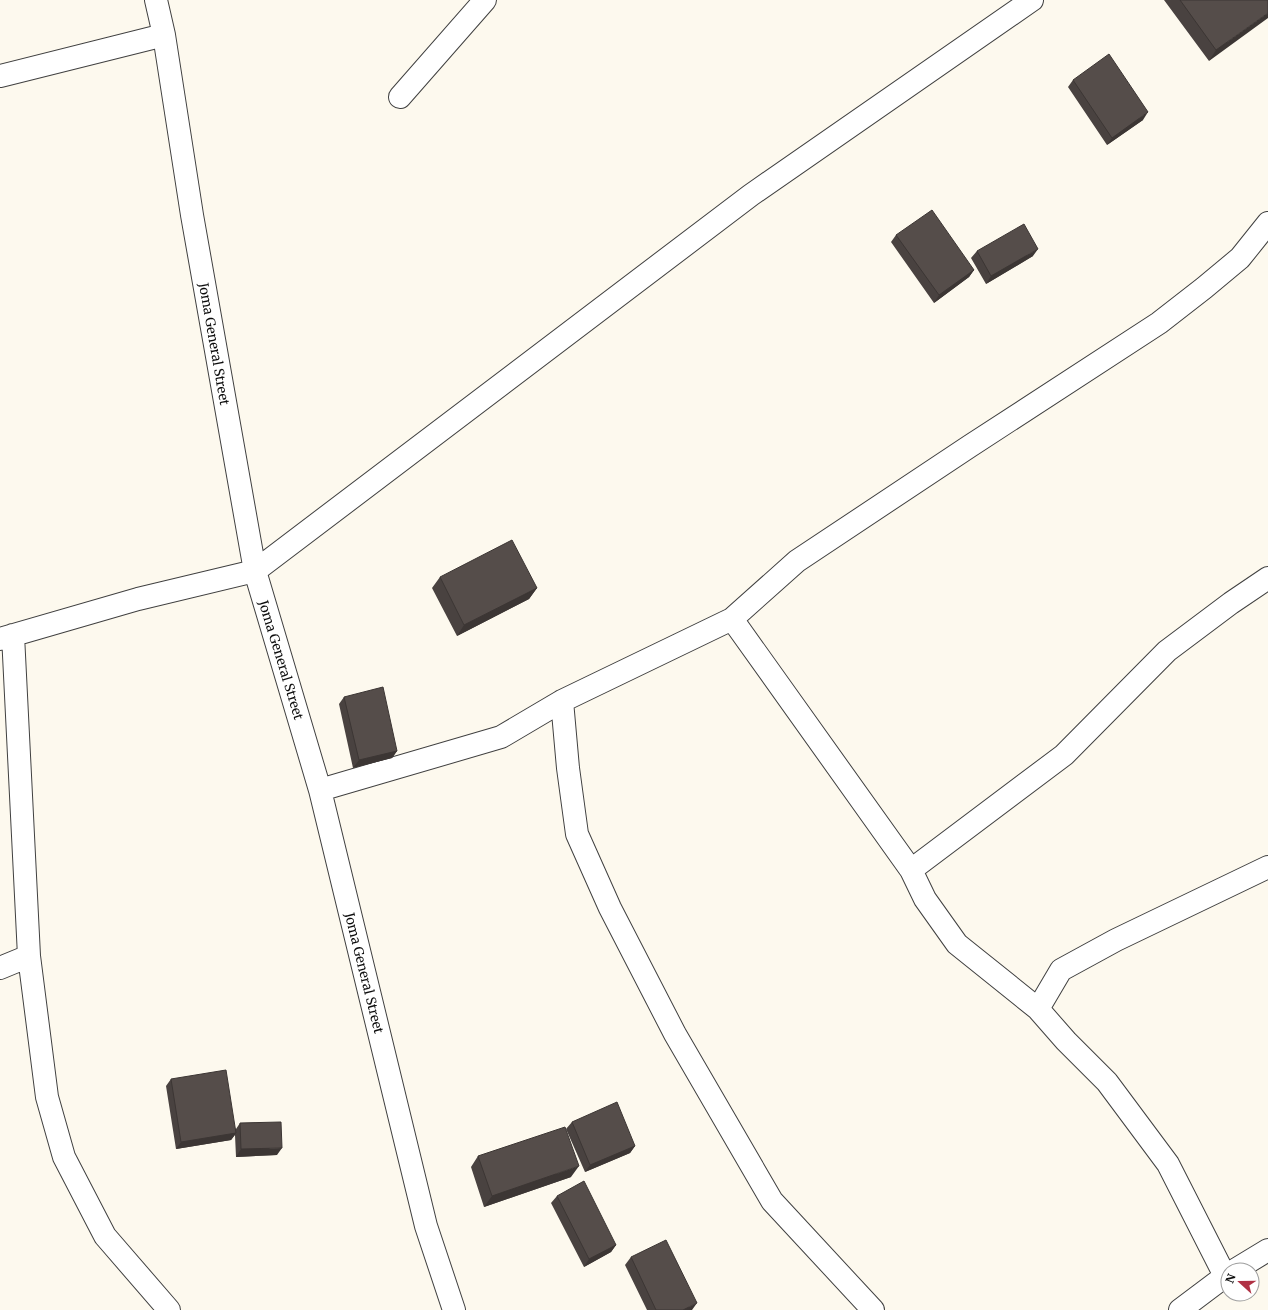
<svg xmlns="http://www.w3.org/2000/svg" width="1268" height="1310" font-family="Merriweather,serif">
  <rect width="100%" height="100%" fill="#fdf9ee"/>
  <g fill="none" stroke-linecap="round" stroke-linejoin="round">
    <defs>
      <path id="minor" d="M156 0 164 35 192 215 255 571 320 790 426 1226 454 1310
        M0 76 164 35
        M400 97 485 0
        M732 619 911 870 925 899 957 944 1038 1009 1066 1041 1107 1082 1168 1164 1225 1276
        M13 635 29 956 47 1097 64 1157 105 1236 169 1310
        M0 639 138 599 255 571 751 195 1032 0
        M562 701 568 768 577 834 610 908 675 1034 772 1201 873 1310
        M320 790 501 737 562 701 732 619 797 561 970 446 1159 323 1204 288 1240 258 1268 223
        M911 870 1064 755 1167 651 1231 603 1268 578
        M0 968 29 956
        M1038 1009 1061 970 1116 940 1268 867
        M1235 1270 1268 1250
        M1180 1310 1228 1274"/>
    </defs>
    <use href="#minor" stroke="#404040" stroke-width="24"/>
    <use href="#minor" stroke="#fff" stroke-width="22"/>
  </g>
  <path fill="#494240" d="M1164 0H1268L1209 61Z
    M1073 80 1143 120 1107 145 1068 87Z
    M896 235 974 270 969 277 934 303 891 242Z
    M977 251 1033 256 986 284 971 258Z
    M440 577 537 588 529 599 457 636 432 588Z
    M344 697 397 751 392 758 353 768 339 704Z
    M171 1079 236 1129 240 1123 277 1155 236 1157 235 1135 231 1140 176 1149 166 1086Z
    M572 1122 635 1146 630 1153 585 1172 566 1129Z
    M478 1156 571 1177 484 1207 471 1167Z
    M557 1196 616 1245 611 1252 584 1267 551 1203Z
    M631 1257 692 1310H647L625 1265Z"/>
  <path fill="#3c3634" d="M1268 13V18L1209 61 1216 50Z
    M1148 112 1143 120 1107 145 1112 138Z
    M1038 249 1033 256 986 284 991 276Z
    M974 270 969 277 934 303 939 295Z
    M537 588 529 599 457 636 464 625Z
    M397 751 392 758 353 768 359 760Z
    M236 1133 231 1140 176 1149 181 1142Z
    M635 1146 630 1153 585 1172 590 1165Z
    M282 1148 277 1155 236 1157 241 1149Z
    M579 1166 571 1177 484 1207 492 1196Z
    M616 1245 611 1252 584 1267 589 1259Z
    M697 1303 692 1310H683Z"/>
  <path fill="#554d4a" stroke="#3c3634" d="M1180 0H1268V13L1216 50Z
    M1109 54 1148 112 1112 138 1073 80Z
    M932 210 974 270 939 295 896 235Z
    M1024 224 1038 249 991 276 977 251Z
    M512 540 537 588 464 625 440 577Z
    M383 687 397 751 359 760 344 697Z
    M226 1070 236 1133 181 1142 171 1079Z
    M617 1102 635 1146 590 1165 572 1122Z
    M281 1122 282 1148 241 1149 240 1123Z
    M565 1127 579 1166 492 1196 478 1156Z
    M584 1181 616 1245 589 1259 557 1196Z
    M666 1240 697 1303 683 1310H656L631 1257Z"/>
  <g text-anchor="middle" dominant-baseline="central" stroke-width="4" stroke-linejoin="round" paint-order="stroke">
    <g font-size="13" fill="#0d0d0d" stroke="#fff">
      <text transform="translate(214 344) rotate(80)">Joma General Street</text>
      <text transform="translate(281 660) rotate(73)">Joma General Street</text>
      <text transform="translate(364 973) rotate(76)">Joma General Street</text>
    </g>
  </g>
  <g transform="translate(1240 1282) rotate(291)"><circle r="19" fill="#ffffff" stroke="#9e9e9e"/>
  <path d="M0-3L7 15L0 10L-7 15Z" fill="#b03144"/>
  <text y="-6" font-size="11" font-weight="bold" text-anchor="middle" fill="#0d0d0d">N</text>
  </g>
</svg>
